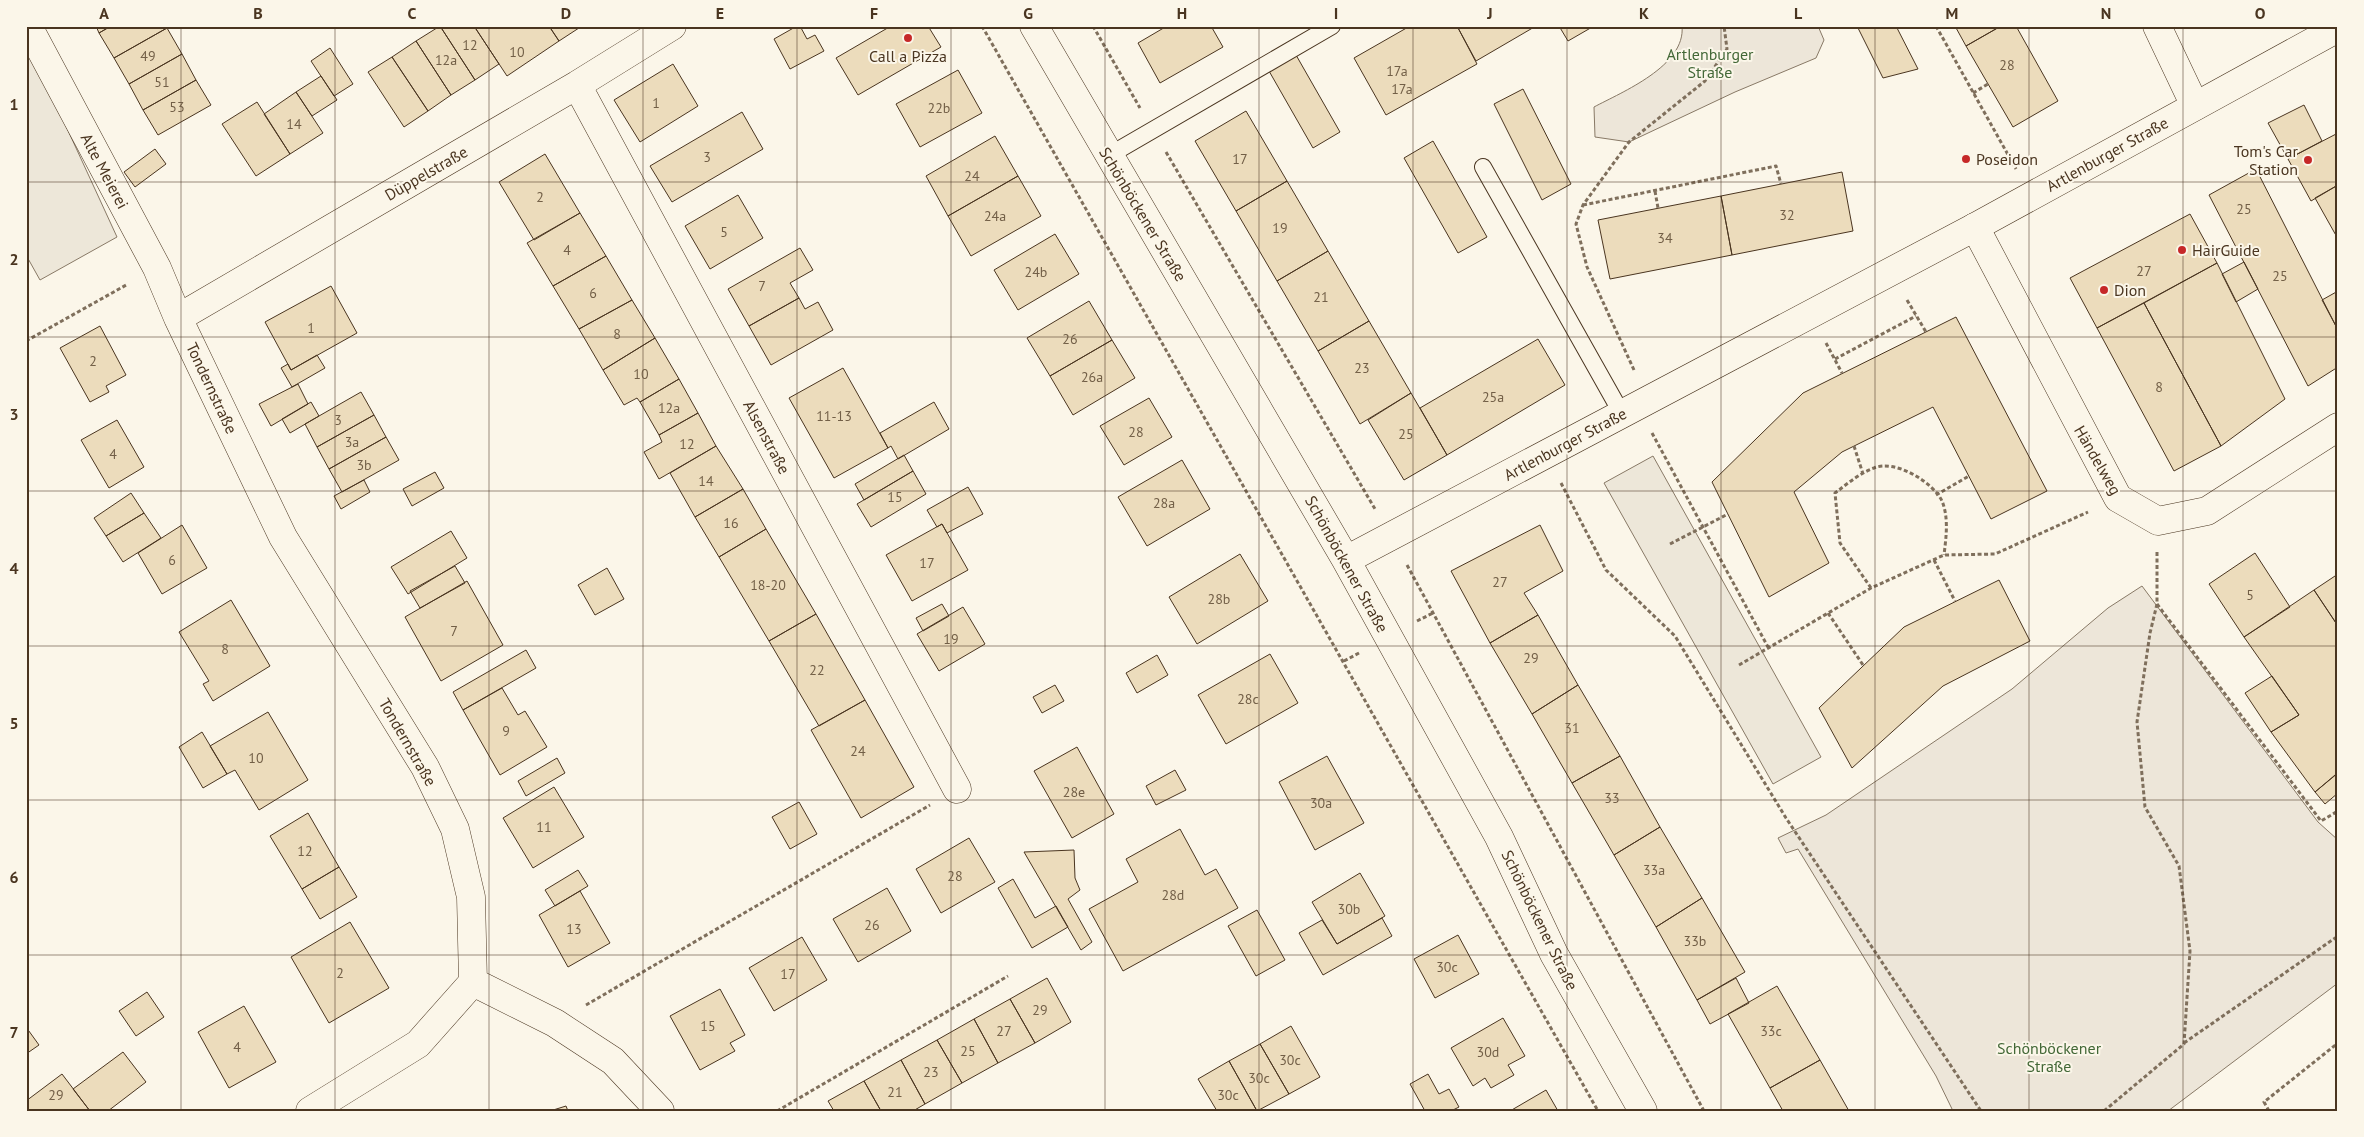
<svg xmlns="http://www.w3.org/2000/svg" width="2364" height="1137" font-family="'PT Sans',sans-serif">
  <rect width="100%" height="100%" fill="#fbf6e9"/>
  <path fill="#ede6d9" stroke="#887966" d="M1682 26H1818L1824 40 1816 58 1735 92 1629 142 1595 137 1594 107C1622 92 1686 66 1682 26Z
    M2142 586 2318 822 2338 840V983L2168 1111H1953L1936 1076 1798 849 1786 853 1778 838 1826 815 2012 689 2108 608Z"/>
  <path fill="#ede7d9" stroke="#887966" d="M26 46 36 61 117 237 40 280 26 255Z
    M1653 456 1821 757 1773 784 1604 483Z"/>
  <path fill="#ecdcbc" stroke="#4a3520" d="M96 26H111L99 33Z
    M111 26H166L167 28 114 58 99 33Z
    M440 26H474L499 64 475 80Z
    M440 26 475 80 451 95 416 41Z
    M474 26H549L559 41 507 76Z
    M549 26H582L559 41Z
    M797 26H800L807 39 815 35 824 51 790 69 774 39Z
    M891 26H928L941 47 858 95 836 58Z
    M1167 26H1211L1223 47 1160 83 1138 43Z
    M1410 26H1457L1477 64 1386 115 1354 58Z
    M1457 26H1536L1476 61Z
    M1559 26H1594L1568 41Z
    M1857 26H1896L1918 69 1883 78Z
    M1955 26H2001L1966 46Z
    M2001 26H2016L2058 101 2013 127 1966 46Z
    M167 28 182 54 129 84 114 58Z
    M416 41 451 95 428 111 392 57Z
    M330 48 353 84 334 96 311 61Z
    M182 54 196 80 143 110 129 84Z
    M1296 55 1340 132 1313 148 1269 71Z
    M392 57 428 111 404 127 368 72Z
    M673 64 698 106 640 142 614 100Z
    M958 70 982 113 920 147 896 104Z
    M321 76 337 100 312 116 296 92Z
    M196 80 211 105 158 135 143 110Z
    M1523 89 1571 184 1542 200 1494 104Z
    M296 92 323 133 290 154 264 114Z
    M257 102 290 154 256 176 222 124Z
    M2304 105 2322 141 2288 159 2268 123Z
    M1246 111 1287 181 1236 211 1195 141Z
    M742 112 763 149 672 202 650 166Z
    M2338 133V185L2311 201 2288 159Z
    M995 136 1018 176 948 216 926 176Z
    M1433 141 1487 237 1458 253 1404 158Z
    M155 149 166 164 135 187 124 172Z
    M545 154 580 213 534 240 499 182Z
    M2256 169 2338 330V367L2308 386 2209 195Z
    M1842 172 1853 231 1732 255 1721 196Z
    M1018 176 1041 216 971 256 948 216Z
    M1287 181 1328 251 1277 281 1236 211Z
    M2338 185V239L2315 198Z
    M738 195 763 238 710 269 685 226Z
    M1721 196 1732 255 1610 279 1598 220Z
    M580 213 606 256 553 286 527 243Z
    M2190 214 2217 263 2097 328 2070 278Z
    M1055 234 1079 274 1018 310 994 270Z
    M800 248 813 270 790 283 799 298 749 326 728 289Z
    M1328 251 1369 321 1318 351 1277 281Z
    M606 256 632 300 579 329 553 286Z
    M2244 262 2258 289 2236 302 2222 274Z
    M2217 263 2285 399 2221 446 2144 303Z
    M331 286 357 333 291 370 265 322Z
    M2338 291V330L2322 300Z
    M799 298 805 309 818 302 833 330 771 365 749 326Z
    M632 300 655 338 603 370 579 329Z
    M1089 301 1112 340 1050 376 1027 338Z
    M2144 303 2221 446 2174 471 2097 328Z
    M1956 317 2047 491 1991 519 1933 407 1842 452 1794 492 1829 563 1769 597 1712 482 1803 393Z
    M1369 321 1411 393 1360 424 1318 351Z
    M100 326 126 375 106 386 109 392 90 402 60 348Z
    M655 338 679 379 640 402 637 398 624 405 603 370Z
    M1538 339 1565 385 1447 455 1420 408Z
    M1112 340 1135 378 1073 415 1050 376Z
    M317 355 325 368 292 387 281 368 288 364 291 370Z
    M843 368 888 448 834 478 789 398Z
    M679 379 698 413 659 435 640 402Z
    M298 384 308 404 271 426 259 404Z
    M361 392 374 415 317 447 305 424Z
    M1411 393 1447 455 1404 480 1368 420Z
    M1149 398 1172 437 1124 465 1100 426Z
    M311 402 319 416 290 433 282 419Z
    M934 402 949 429 898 459 891 446 888 448 880 433Z
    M698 413 716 446 659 479 644 452 662 442 659 435Z
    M374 415 386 437 329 469 317 447Z
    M117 420 144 467 109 488 81 440Z
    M386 437 399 460 342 492 329 469Z
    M716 446 743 489 695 517 670 473Z
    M904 455 913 471 864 500 855 484Z
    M1182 460 1210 509 1147 546 1118 497Z
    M913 471 926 494 871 527 857 504Z
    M435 472 444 488 412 506 403 489Z
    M364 480 370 492 341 509 334 496Z
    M968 487 983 514 947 533 942 524 937 527 927 510Z
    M743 489 766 529 719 557 695 517Z
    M131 493 144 513 106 536 94 518Z
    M144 513 161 538 123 562 106 536Z
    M942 524 968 570 912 601 886 555Z
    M182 525 207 568 162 594 138 553Z
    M1540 525 1563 571 1524 593 1538 615 1490 643 1451 571Z
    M766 529 816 614 769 641 719 557Z
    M451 531 467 558 408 594 391 567Z
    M2255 553 2290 607 2244 637 2209 584Z
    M1240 554 1268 601 1197 644 1169 597Z
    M455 566 465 583 420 608 410 591Z
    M607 568 624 599 595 615 578 585Z
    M2338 574V626L2314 590Z
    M1999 580 2030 641 1943 686 1852 768 1819 708 1904 627Z
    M467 581 503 645 441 681 405 617Z
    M2314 590 2338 626V773L2315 792 2271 732 2299 715 2244 637Z
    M231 600 270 666 213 701 203 684 209 681 179 632Z
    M942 604 949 616 923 631 916 618Z
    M963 607 985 644 939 671 917 634Z
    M816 614 865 700 819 726 769 641Z
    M1538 615 1578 685 1532 714 1490 643Z
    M526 650 536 668 463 710 453 692Z
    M1270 654 1298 703 1226 744 1198 695Z
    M1157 655 1168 675 1137 693 1126 673Z
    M2272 676 2299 715 2271 732 2245 693Z
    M1055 685 1064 701 1042 713 1033 697Z
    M1578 685 1620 756 1572 783 1532 714Z
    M502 688 518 715 525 711 547 747 500 775 463 710Z
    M865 700 914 787 861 818 811 730Z
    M268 712 308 780 259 810 235 770 227 774 210 746Z
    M202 732 227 774 203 788 179 747Z
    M1077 747 1114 814 1072 838 1034 771Z
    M1327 756 1364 823 1315 850 1279 782Z
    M1620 756 1660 827 1614 855 1572 783Z
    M557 758 565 773 526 796 518 781Z
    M1175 770 1186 790 1156 805 1146 786Z
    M2335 775 2338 778V793L2325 804 2315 792Z
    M554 787 584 837 533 868 503 818Z
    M799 802 817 834 790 849 772 817Z
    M308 813 339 867 302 889 270 836Z
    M1660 827 1702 898 1656 927 1614 855Z
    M1180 829 1205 875 1216 869 1238 908 1123 971 1089 909 1138 882 1126 859Z
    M969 838 995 882 941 913 916 869Z
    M1074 850 1075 878 1080 890 1068 899 1092 942 1081 950 1024 852Z
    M339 867 357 897 320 919 302 889Z
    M578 870 588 886 555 906 545 890Z
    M1360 873 1385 916 1337 944 1312 902Z
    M1013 879 1035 918 1056 906 1068 927 1032 948 998 888Z
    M887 888 911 931 858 962 833 919Z
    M580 891 610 943 568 967 539 915Z
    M1702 898 1745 972 1697 1000 1656 927Z
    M1257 910 1285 960 1256 976 1228 926Z
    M1382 918 1392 936 1323 975 1299 933 1322 920 1337 944Z
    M350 922 389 988 329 1023 291 957Z
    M1458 935 1479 974 1435 998 1414 959Z
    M802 937 827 980 774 1011 749 968Z
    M1047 978 1071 1022 1035 1043 1010 999Z
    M1736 978 1749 1003 1710 1024 1697 1000Z
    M1777 986 1820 1060 1770 1088 1728 1014Z
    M720 989 745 1035 730 1043 735 1051 700 1070 670 1016Z
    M147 992 164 1017 136 1036 119 1011Z
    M1010 999 1035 1043 998 1063 974 1019Z
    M244 1006 276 1062 229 1088 198 1032Z
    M1503 1018 1525 1056 1508 1065 1514 1075 1491 1088 1485 1078 1473 1086 1451 1048Z
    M974 1019 998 1063 962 1083 937 1040Z
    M1291 1026 1320 1077 1289 1094 1260 1044Z
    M26 1027 39 1045 26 1054Z
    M937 1040 962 1083 925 1104 901 1060Z
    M1260 1044 1289 1094 1257 1111 1229 1061Z
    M123 1052 146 1082 108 1111H90L73 1089Z
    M901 1060 925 1104 913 1111H881L864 1081Z
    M1820 1060 1849 1111H1783L1770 1088Z
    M1229 1061 1257 1111H1217L1198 1079Z
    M62 1074 90 1111H26V1101Z
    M1428 1074 1439 1094 1449 1089 1459 1107 1451 1111H1425L1410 1084Z
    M864 1081 881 1111H834L828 1101Z
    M1546 1090 1558 1111H1510Z
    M566 1106 568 1111H550Z"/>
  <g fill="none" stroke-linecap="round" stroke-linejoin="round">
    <defs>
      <path id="service" d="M1108 156 1332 26
        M1483 167 1622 414"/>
      <path id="minor" d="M28 26 157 268 178 318 283 537 425 767 455 829 471 897 473 982
        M2157 26 2195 106
        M577 85 957 789
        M1975 227 2118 498 2158 521 2207 511 2338 427
        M178 318 577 85 672 26
        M473 982 555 1023 613 1061 660 1111
        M310 1111 418 1044 473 982"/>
      <path id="secondary" d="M1034 26 1346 560 1499 837 1554 954 1643 1111
        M1346 560 1975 227 2338 28"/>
    </defs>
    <use href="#service" stroke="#4a3520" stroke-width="18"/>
    <use href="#minor" stroke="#4a3520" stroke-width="29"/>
    <use href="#secondary" stroke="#4a3520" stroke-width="29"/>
    <path stroke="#7f6f5c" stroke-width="3" stroke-dasharray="4 2.5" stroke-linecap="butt" d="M982 26 1598 1111
      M1093 26 1140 108
      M1936 26 2016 169
      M1973 93 1988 84
      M1166 152 1375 509
      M1655 191 1658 208
      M1583 205 1776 166 1781 184
      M1907 300 1926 332
      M26 341 128 284
      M1826 343 1842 373
      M1835 359 1916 316
      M1634 370 1587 267 1576 224 1583 205 1629 142 1705 81 1727 49 1724 26
      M1652 433 1768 647
      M1854 446 1863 474
      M1561 483 1606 570 1675 636 1786 818 1981 1111
      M1936 495 1969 476
      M1670 544 1728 514
      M2157 552V604L2321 821 2338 811
      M1934 560 1955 601
      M1407 565 1704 1111
      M1871 588 1840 543 1835 493C1847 484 1860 473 1874 468 1895 459 1933 482 1942 501 1949 518 1946 538 1944 555
      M1828 613 1863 665
      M1417 621 1433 613
      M1344 661 1361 652
      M1739 665 1871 588 1944 555 1995 554 2088 512
      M586 1005 930 805
      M2184 1043 2338 936
      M777 1111 1008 976
      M2104 1111 2184 1044 2190 951 2179 866 2145 807 2137 722 2150 633 2157 604
      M2269 1111 2264 1102 2338 1043"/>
    <use href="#service" stroke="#fbf6e9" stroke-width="16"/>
    <use href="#minor" stroke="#fbf6e9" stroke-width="28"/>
    <use href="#secondary" stroke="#fbf6e9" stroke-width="28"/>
  </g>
  <path fill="none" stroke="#4a3520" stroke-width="1" stroke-opacity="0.55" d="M181 26V1111M335 26V1111M489 26V1111M643 26V1111M797 26V1111M951 26V1111M1105 26V1111M1259 26V1111M1413 26V1111M1567 26V1111M1721 26V1111M1875 26V1111M2029 26V1111M2183 26V1111M26 182H2338M26 337H2338M26 491H2338M26 646H2338M26 800H2338M26 955H2338"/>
  <g fill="#c62828" stroke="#fbf6e9" stroke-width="2">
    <circle cx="908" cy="38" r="5"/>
    <circle cx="1966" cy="159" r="5"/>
    <circle cx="2308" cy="160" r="5"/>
    <circle cx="2182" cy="250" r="5"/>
    <circle cx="2104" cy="290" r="5"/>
  </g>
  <g text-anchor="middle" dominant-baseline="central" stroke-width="4" stroke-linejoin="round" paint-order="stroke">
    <g font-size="14" fill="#725f47">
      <text x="470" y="45">12</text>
      <text x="517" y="52">10</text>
      <text x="148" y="56">49</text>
      <text x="446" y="60">12a</text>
      <text x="2007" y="65">28</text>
      <text x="1397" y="71">17a</text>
      <text x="162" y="82">51</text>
      <text x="1402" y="89">17a</text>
      <text x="656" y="103">1</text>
      <text x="177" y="107">53</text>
      <text x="939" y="108">22b</text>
      <text x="294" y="124">14</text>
      <text x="707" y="157">3</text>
      <text x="1240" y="159">17</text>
      <text x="972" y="176">24</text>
      <text x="540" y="197">2</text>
      <text x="2244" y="209">25</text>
      <text x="1787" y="215">32</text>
      <text x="995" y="216">24a</text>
      <text x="1280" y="228">19</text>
      <text x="724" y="232">5</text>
      <text x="1665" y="238">34</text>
      <text x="567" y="250">4</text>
      <text x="2144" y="271">27</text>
      <text x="1036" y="272">24b</text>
      <text x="2280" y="276">25</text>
      <text x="762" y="286">7</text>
      <text x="593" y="293">6</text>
      <text x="1321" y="297">21</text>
      <text x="311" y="328">1</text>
      <text x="617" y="334">8</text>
      <text x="1070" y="339">26</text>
      <text x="93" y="361">2</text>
      <text x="1362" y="368">23</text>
      <text x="641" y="374">10</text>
      <text x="1092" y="377">26a</text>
      <text x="2159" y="387">8</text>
      <text x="1493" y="397">25a</text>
      <text x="669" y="408">12a</text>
      <text x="834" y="416">11-13</text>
      <text x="338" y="420">3</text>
      <text x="1136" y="432">28</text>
      <text x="1406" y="434">25</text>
      <text x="352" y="442">3a</text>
      <text x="687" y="444">12</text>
      <text x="113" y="454">4</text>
      <text x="364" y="465">3b</text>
      <text x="706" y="481">14</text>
      <text x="895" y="497">15</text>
      <text x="1164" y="503">28a</text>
      <text x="731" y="523">16</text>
      <text x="172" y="560">6</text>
      <text x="927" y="563">17</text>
      <text x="1500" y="582">27</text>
      <text x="768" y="585">18-20</text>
      <text x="2250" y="595">5</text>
      <text x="1219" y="599">28b</text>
      <text x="454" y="631">7</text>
      <text x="951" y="639">19</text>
      <text x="225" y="649">8</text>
      <text x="1531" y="658">29</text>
      <text x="817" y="670">22</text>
      <text x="1248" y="699">28c</text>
      <text x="1572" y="728">31</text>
      <text x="506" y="731">9</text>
      <text x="858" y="751">24</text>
      <text x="256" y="758">10</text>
      <text x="1074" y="792">28e</text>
      <text x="1612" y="798">33</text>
      <text x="1321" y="803">30a</text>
      <text x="544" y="827">11</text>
      <text x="305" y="851">12</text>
      <text x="1654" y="870">33a</text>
      <text x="955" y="876">28</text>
      <text x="1173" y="895">28d</text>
      <text x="1349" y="909">30b</text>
      <text x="872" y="925">26</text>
      <text x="574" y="929">13</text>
      <text x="1695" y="941">33b</text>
      <text x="1447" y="967">30c</text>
      <text x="340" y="973">2</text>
      <text x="788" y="974">17</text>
      <text x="1040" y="1010">29</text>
      <text x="708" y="1026">15</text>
      <text x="1004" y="1031">27</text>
      <text x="1771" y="1031">33c</text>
      <text x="237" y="1047">4</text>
      <text x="968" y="1051">25</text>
      <text x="1488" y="1052">30d</text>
      <text x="1290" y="1060">30c</text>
      <text x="931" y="1072">23</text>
      <text x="1259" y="1078">30c</text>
      <text x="895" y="1092">21</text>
      <text x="56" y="1095">29</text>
      <text x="1228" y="1095">30c</text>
    </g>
    <g font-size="16" fill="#436837" stroke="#fbf6e9">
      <text x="1710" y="54">Artlenburger<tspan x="1710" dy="18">Straße</tspan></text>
      <text x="2049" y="1048">Schönböckener<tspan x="2049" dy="18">Straße</tspan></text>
    </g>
    <g font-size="16" fill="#4a3520" stroke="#fbf6e9" text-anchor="start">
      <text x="908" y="56" text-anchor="middle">Call a Pizza</text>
      <text x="2298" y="151" text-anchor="end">Tom's Car<tspan x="2298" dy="18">Station</tspan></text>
      <text x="1976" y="159">Poseidon</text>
      <text x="2192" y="250">HairGuide</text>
      <text x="2114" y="290">Dion</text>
    </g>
    <g font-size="16" fill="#4a3520" stroke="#fbf6e9">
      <text transform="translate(2107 154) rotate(-29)">Artlenburger Straße</text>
      <text transform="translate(105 171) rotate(62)">Alte Meierei</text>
      <text transform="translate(426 173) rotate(-30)">Düppelstraße</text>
      <text transform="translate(1143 214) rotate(59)">Schönböckener Straße</text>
      <text transform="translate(212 388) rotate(65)">Tondernstraße</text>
      <text transform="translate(767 437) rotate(62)">Alsenstraße</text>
      <text transform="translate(1565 444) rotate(-28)">Artlenburger Straße</text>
      <text transform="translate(2098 460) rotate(60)">Händelweg</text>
      <text transform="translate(1347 564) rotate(61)">Schönböckener Straße</text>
      <text transform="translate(408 742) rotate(60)">Tondernstraße</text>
      <text transform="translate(1540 920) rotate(64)">Schönböckener Straße</text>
    </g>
  </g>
  <rect width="2364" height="1137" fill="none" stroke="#fbf6e9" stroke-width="55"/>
  <rect x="28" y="28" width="2308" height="1082" fill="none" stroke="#4a3520" stroke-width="2"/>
  <g font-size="16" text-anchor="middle" font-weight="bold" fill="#4a3520">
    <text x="104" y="19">A</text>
    <text x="258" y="19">B</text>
    <text x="412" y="19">C</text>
    <text x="566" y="19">D</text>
    <text x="720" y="19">E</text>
    <text x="874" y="19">F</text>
    <text x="1028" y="19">G</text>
    <text x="1182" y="19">H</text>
    <text x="1336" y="19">I</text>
    <text x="1490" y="19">J</text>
    <text x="1644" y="19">K</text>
    <text x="1798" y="19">L</text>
    <text x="1952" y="19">M</text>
    <text x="2106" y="19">N</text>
    <text x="2260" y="19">O</text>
    <text x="14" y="110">1</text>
    <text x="14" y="265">2</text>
    <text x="14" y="420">3</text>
    <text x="14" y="574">4</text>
    <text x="14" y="729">5</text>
    <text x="14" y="883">6</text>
    <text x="14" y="1038">7</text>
  </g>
</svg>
